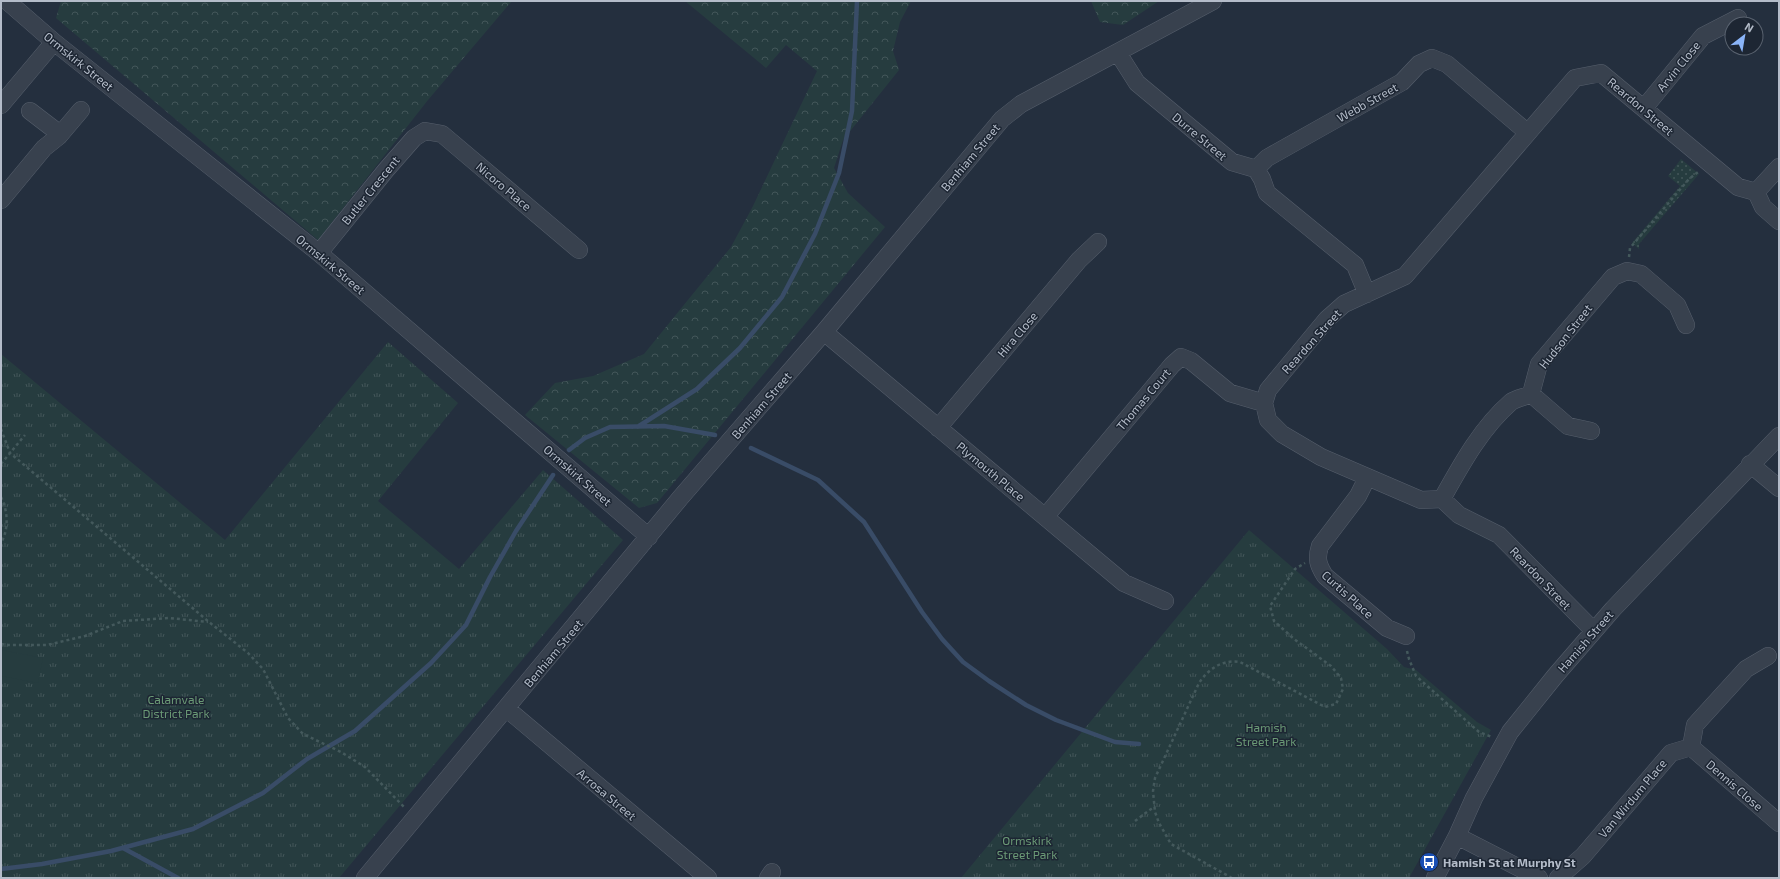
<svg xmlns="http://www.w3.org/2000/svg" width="1780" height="879" font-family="'Exo 2',sans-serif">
  <defs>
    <pattern id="grass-dots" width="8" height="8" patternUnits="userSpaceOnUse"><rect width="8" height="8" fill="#263c3f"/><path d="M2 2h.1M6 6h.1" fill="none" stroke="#435659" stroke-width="1.8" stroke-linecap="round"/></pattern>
    <pattern id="forest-crowns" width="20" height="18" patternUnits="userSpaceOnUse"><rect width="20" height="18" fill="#263c3f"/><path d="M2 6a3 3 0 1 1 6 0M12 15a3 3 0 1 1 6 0" fill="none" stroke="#435659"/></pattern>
    <pattern id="park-tufts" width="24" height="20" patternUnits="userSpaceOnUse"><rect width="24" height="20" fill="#263c3f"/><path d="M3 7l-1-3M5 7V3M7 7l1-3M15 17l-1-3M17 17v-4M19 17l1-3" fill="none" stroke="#435659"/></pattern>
  </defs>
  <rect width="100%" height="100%" fill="#242f3e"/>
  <path fill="url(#grass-dots)" d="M1681 159 1699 174 1639 244V249L1632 243 1680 186 1668 176Z"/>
  <path fill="url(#forest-crowns)" d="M61 1H512L428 100 318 240 56 18Z
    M685 1H911L900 22 893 51 899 70 843 140 834 168 848 193 885 227 657 503 639 508 525 415 555 383 593 376 644 354 731 247 753 206 817 71 786 45 766 68Z
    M1091 1H1159L1123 25 1100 22Z"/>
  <path fill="url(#park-tufts)" d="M388 342 458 403 378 501 459 569 543 470 623 540 339 878H1V354L225 540Z
    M1249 530 1387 649 1404 667 1416 670 1477 722 1491 730 1409 878H961Z"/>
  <path fill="#263c3f" d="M1 650 43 658 38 683 1 676Z"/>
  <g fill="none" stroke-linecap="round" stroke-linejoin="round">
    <path stroke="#394c67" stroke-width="4.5" d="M639 426 697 389 740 348 782 297 815 234 839 173 852 111 857 1
      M751 448 818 480 864 522 922 612 942 639 963 662 989 681 1026 705 1056 720 1115 742 1139 744
      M569 450 585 438 610 427 664 426 715 435
      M123 848 178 878
      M1 869 42 864 111 851 193 829 263 793 307 759 355 731 431 663 466 625 490 577 516 531 553 475"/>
    <defs>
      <path id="street" d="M7 1 54 42 319 253 649 537
        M1118 53 1137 83 1232 162 1256 169 1262 179 1267 193 1355 265 1367 294
        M1 105 54 42
        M1644 108 1703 36 1738 18
        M30 111 60 134
        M1256 169 1267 158 1402 82 1419 64 1432 58 1447 64 1528 133
        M1756 192 1779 167
        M1 200 44 148 59 136 81 110
        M319 253 386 170 414 138 425 131 442 134 579 250
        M824 332 1124 583 1165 601
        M1531 394 1568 426 1591 431
        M938 428 1079 260 1098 242
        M1750 464 1779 488
        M1367 478 1358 496 1320 546C1316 559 1318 565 1325 576L1387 628 1406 636
        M1442 499C1461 465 1481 428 1511 402 1516 398 1525 397 1531 394L1539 364 1613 277 1627 271 1641 274 1677 305 1686 325
        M1045 517 1172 365 1181 357 1191 361 1230 393 1264 403
        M1594 631 1499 535 1459 515 1442 499 1421 500 1321 457 1282 434 1268 420 1264 403 1268 390 1327 319 1344 304 1405 276 1575 78 1601 73 1738 187 1756 192 1763 207 1779 221
        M507 709 708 878
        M1691 747 1779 823
        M1457 836 1539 878
        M365 878 681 497 824 332 1002 119 1021 104 1213 1
        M768 878 772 872
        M1435 878 1457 836 1474 798 1510 732 1555 676 1613 609 1779 436
        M1558 878 1583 856 1671 753 1691 747 1695 725 1746 669 1768 656"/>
    </defs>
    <use href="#street" stroke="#565f6c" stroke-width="18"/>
    <path stroke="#44595c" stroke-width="2.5" stroke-dasharray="3 3" stroke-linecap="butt" d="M1629 257 1630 248 1689 179 1698 172
      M1 429 10 453 209 622 248 653 263 669 288 718 303 734 341 752 365 767 405 808
      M1 464 25 435
      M1 497C8 511 9 529 1 543
      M1 644 8 645H47L85 636 123 621 169 618 208 622
      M1407 651 1409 659 1416 676 1479 732 1492 737
      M1135 821 1155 806
      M1232 878 1171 844 1159 823 1155 812 1153 791 1155 778 1199 683C1208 669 1223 659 1240 662L1325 707 1336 704 1343 689 1341 678 1331 666 1294 639 1274 621 1270 606 1295 569 1305 563"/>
    <use href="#street" stroke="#38414e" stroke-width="17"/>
  </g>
  <defs>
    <symbol id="bus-disc" viewBox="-11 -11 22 22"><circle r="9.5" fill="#1a4fb4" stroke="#1d2633"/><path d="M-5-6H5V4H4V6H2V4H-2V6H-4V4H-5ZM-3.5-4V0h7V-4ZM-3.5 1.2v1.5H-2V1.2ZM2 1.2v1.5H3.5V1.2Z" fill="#fff"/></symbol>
  </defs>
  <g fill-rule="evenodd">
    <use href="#bus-disc" x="1418" y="851" width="22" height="22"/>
  </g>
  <g text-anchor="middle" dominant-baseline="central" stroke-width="3" stroke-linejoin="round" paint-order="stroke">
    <g font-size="12" fill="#b4bcc9" stroke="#1d2633">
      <text transform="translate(79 61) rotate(39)">Ormskirk Street</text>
      <text transform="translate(1678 66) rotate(-51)">Arvin Close</text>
      <text transform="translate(1367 102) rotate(-29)">Webb Street</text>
      <text transform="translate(1641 106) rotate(40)">Reardon Street</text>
      <text transform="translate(1200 136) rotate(40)">Durre Street</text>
      <text transform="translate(970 157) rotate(-50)">Benhiam Street</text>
      <text transform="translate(504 186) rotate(40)">Nicoro Place</text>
      <text transform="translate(370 190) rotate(-51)">Butler Crescent</text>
      <text transform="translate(331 264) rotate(40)">Ormskirk Street</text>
      <text transform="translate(1017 334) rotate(-50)">Hira Close</text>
      <text transform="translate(1565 336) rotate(-52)">Hudson Street</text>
      <text transform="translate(1311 341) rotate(-48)">Reardon Street</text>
      <text transform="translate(1143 399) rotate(-50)">Thomas Court</text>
      <text transform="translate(761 405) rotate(-49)">Benhiam Street</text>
      <text transform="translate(991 471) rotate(40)">Plymouth Place</text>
      <text transform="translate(578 475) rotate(41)">Ormskirk Street</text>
      <text transform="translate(1541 578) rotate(46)">Reardon Street</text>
      <text transform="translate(1348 594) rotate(42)">Curtis Place</text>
      <text transform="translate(1585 641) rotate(-49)">Hamish Street</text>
      <text transform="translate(553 653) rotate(-50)">Benhiam Street</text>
      <text transform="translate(1735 785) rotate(41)">Dennis Close</text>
      <text transform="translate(607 794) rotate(40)">Arrosa Street</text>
      <text transform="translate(1632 798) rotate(-50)">Van Wirdum Place</text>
    </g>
    <g font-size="12" fill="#6b9a76" stroke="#1d2633">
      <text x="176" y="699">Calamvale<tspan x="176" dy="14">District Park</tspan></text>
      <text x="1266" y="727">Hamish<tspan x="1266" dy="14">Street Park</tspan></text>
      <text x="1027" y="840">Ormskirk<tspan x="1027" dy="14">Street Park</tspan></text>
    </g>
    <g font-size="12" font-weight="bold" fill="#b4bcc9" stroke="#1d2633" text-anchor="start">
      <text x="1443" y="862">Hamish St at Murphy St</text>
    </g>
  </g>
  <rect width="1780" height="879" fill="none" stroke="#b4bcc9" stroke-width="4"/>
  <g transform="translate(1744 36) rotate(31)"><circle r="19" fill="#1d2633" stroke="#59626f"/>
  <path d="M0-3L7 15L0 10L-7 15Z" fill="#8ab4f8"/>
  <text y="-6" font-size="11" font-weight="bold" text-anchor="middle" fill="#b4bcc9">N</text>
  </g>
</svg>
